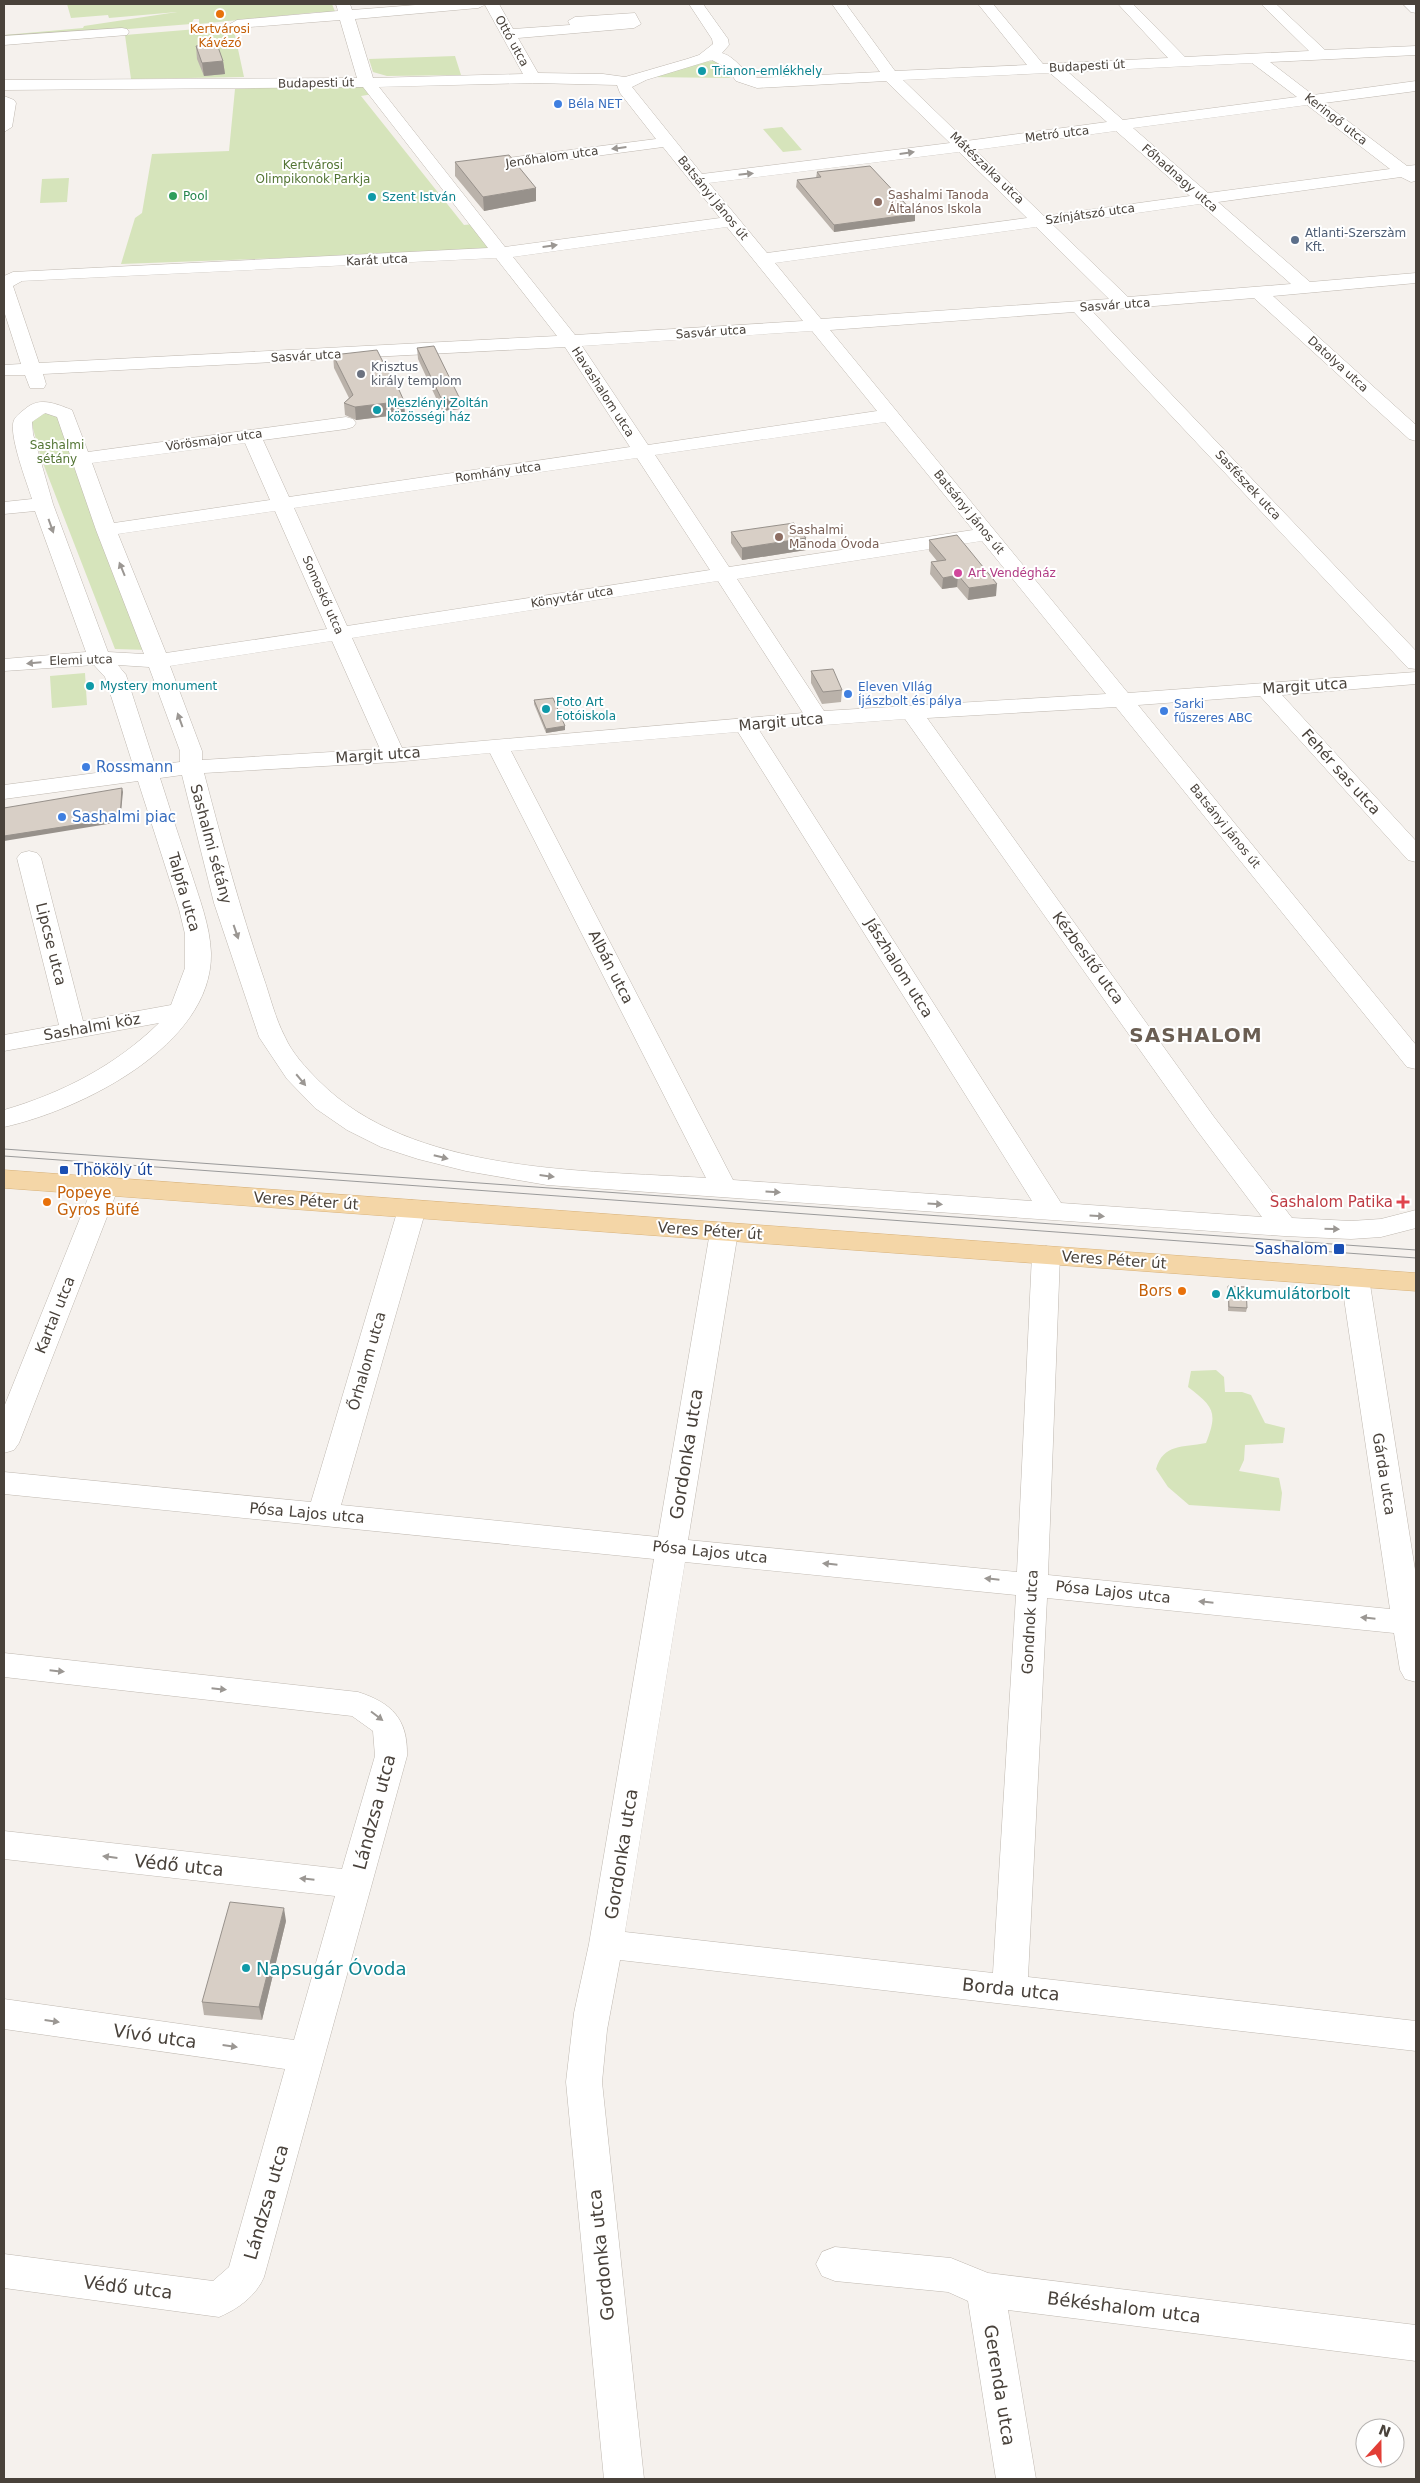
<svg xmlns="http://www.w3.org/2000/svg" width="1420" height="2483" font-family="'DejaVu Sans',sans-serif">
  <rect width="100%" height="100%" fill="#f5f1ed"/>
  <path fill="#d6e4bb" d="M67 4H332L336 14 320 15 319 12 199 24V19H194L191 24 4 39V35L83 28 84 26 177 12 109 18 108 15 71 18Z
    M233 26 244 77 131 79 125 35Z
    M455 56 461 75 387 76 373 72 369 59Z
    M713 61 726 64 734 75 729 78 646 77 701 62Z
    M367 83 373 94 361 96 464 225 473 224 496 250 121 264 135 218 142 213 152 154 229 151 235 89Z
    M782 127 802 150 783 152 763 129Z
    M69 178 67 202 40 203 42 179Z
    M52 412 61 416 148 650 115 649 41 458 31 421 39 415Z
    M85 673 87 705 52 708 50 676Z
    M1216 1370 1224 1377 1225 1392H1242L1251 1395 1265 1423 1285 1428 1283 1443 1245 1445 1244 1460 1239 1471 1279 1478 1282 1493 1280 1511 1189 1505 1168 1487 1156 1469C1164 1443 1182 1448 1206 1443 1218 1412 1214 1407 1188 1387L1191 1371Z"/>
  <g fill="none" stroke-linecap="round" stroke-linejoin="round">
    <defs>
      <path id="minor" d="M336 4H350L352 10 428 4H499L513 29 570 25 568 21 575 17 635 13 641 24 634 28 518 38 538 73 603 74 625 77 687 59 699 55 713 44 712 39 689 4H703L728 39 729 45 722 53C738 58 743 74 758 78L880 72 832 4H846L895 71 1027 65 978 4H993L1043 64 1168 58 1118 4H1133L1185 57 1309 51 1261 4H1276L1325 50 1416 46V55L1270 62 1313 95 1416 81V91L1324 103 1407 166 1416 165V181L1411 182 1401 177 1218 202 1310 282 1416 273V283L1273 296 1416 425V441L1409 439 1254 298 1092 311 1416 651V669L1408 668 1074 312 830 330 1128 693 1416 672V684L1282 695 1416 841V862L1408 860 1260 696 1138 705 1416 1045V1069L1407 1067 1116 707 927 718 1214 1117 1292 1218 1351 1221 1381 1219 1416 1210V1228L1381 1237 1351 1239 1284 1236 547 1185 466 1171 418 1159 381 1147 347 1130 315 1108 287 1079 259 1037 214 903 182 775 160 778C170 809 180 841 191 872 199 898 210 925 211 953 213 1045 81 1110 4 1127V1110C62 1093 115 1066 159 1023L4 1051V1035L59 1025 17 858 21 853 29 851 37 853 41 858 83 1021 171 1005 185 968V934L179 909 138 781 4 799V785L134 768 105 677 94 665 4 671V659L86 652 35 511 4 514V502L32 499C27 483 8 434 14 420 16 416 21 412 25 409 40 396 56 404 72 410L88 452 346 417 353 419 356 423 353 427 346 429 263 440 289 497 630 447 565 347 43 374 46 384 44 388H30L25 375H4V365L21 364 4 311V276L13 272 488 248 363 87 4 90V80L357 78 340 20 237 28 230 24 237 20 338 11ZM485 5 523 74 373 78 355 19 478 8ZM712 60 727 68 736 81 757 88 886 81 950 143 702 174 632 87 646 80ZM1252 63 1297 97 1123 120 1068 72ZM1050 73 1107 122 966 141 903 80ZM533 83 617 85 620 93 656 139 476 162 470 164 468 167 470 170 476 172 663 147 720 218 505 247 379 87ZM1307 105 1390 169 1208 193 1133 128ZM1116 131 1190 196 1044 216 975 150ZM959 152 1027 218 767 253 709 183ZM1200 204 1291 284 1128 297 1053 225ZM727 227 803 321 575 335 513 257ZM1036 227 1109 299 821 319 775 263ZM496 258 557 336 39 363 13 286 22 281ZM812 331 877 411 648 445 582 346ZM45 413 57 417 96 530 144 654 108 652 53 504 33 434 32 422ZM885 422 973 530 729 567 655 455ZM245 443 270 500 114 523 92 463ZM637 458 710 570 347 626 294 508ZM275 511 327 629 166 653 118 534ZM982 541 1106 694 824 711 737 579ZM718 581 803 713 402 748 352 638ZM332 641 380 749 202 760V751L170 666ZM118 665 149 667 180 751V762L155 765 126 675ZM905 719 1196 1129 1262 1217 1061 1203 759 730ZM738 732 1032 1201 733 1180 511 751ZM490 753 706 1178C583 1170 411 1174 319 1081 306 1068 292 1053 285 1037 275 1018 270 996 263 976 240 909 222 842 204 773L394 762Z
        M1403 4H1416V13L1411 12Z
        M122 28 127 29 129 32 127 35 4 45V36Z
        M4 96 14 100 16 103 12 127 4 132Z
        M106 1177 116 1180 119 1186 19 1443 14 1450 4 1453V1407L93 1186 96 1180Z
        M412 1200 422 1203 426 1209 341 1505 658 1537 710 1232 714 1226 724 1223 734 1226 738 1232 688 1540 1017 1572 1032 1255 1036 1249 1046 1246 1056 1249 1060 1255 1048 1575 1390 1609 1341 1278 1345 1271 1355 1269 1365 1271 1369 1278 1416 1576V1682L1405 1679 1400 1670 1394 1633 1047 1598 1028 1977 1416 2021V2051L620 1960 607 2030 602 2082 644 2479H604L566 2082 574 2013 589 1944 654 1559 4 1494V1472L311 1502 398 1209 402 1203ZM685 1562 1016 1595 993 1973 625 1932Z
        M4 1653 358 1692C392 1703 408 1719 407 1756L264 2277C256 2296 238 2309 219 2317L4 2288V2254L213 2281 229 2267 285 2069 4 2029V1999L294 2040 335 1896 4 1859V1831L342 1869 375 1756 373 1731 352 1716 4 1677Z
        M835 2247 951 2258 988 2273 1416 2325V2361L1008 2310 1036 2479H996L968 2301 948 2292 835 2281 822 2276 816 2264 822 2252Z"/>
      <path id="major" d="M4 1170 1416 1273V1291L4 1188Z"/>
    </defs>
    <use href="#minor" stroke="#bfb8b0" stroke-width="1"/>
    <use href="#major" stroke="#d8b178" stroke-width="1"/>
    <use href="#minor" fill="#fff" fill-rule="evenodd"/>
    <use href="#major" fill="#f4d6a7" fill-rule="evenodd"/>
    <path stroke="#9a9a9a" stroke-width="1" d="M4 1149 1416 1250
      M4 1156 1416 1258"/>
  </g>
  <path fill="#bab2aa" d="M196 46 223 61 225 74 204 76 197 59Z
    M455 162 536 201 484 211 455 176Z
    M817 172 915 221 834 232 796 187 797 180 816 178Z
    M417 348 460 409 442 411 418 359Z
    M333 355 405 414 356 420 345 415 344 403 349 398 334 368Z
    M731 532 806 538V550L742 560 731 543Z
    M929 540 996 596 968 600 957 587 942 589 930 574 931 562 937 561 929 551Z
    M811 671 842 690 841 702 822 704 811 683Z
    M534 700 565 726V730L546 733 534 704Z
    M1228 1286 1247 1308 1246 1312 1228 1311Z
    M286 1921 262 2020 204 2015 202 2002Z"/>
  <path fill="#97918b" d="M223 61 225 74 204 76 202 63Z
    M536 188V201L484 211 483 197Z
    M915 214V221L834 232V225Z
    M459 397 460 409 442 411V400Z
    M404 401 405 414 356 420 355 407Z
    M806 538V550L742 560V548Z
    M958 575 957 587 942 589 943 578Z
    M997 584 996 596 968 600 969 588Z
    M565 726V730L546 733V729Z
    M122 788 123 792 120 822 4 841V836Z
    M284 1908 286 1921 262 2020 259 2007Z"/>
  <path fill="#d8cfc6" stroke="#97918b" d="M217 44 223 61 202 63 196 46Z
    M509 155 536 188 483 197 455 162Z
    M870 166 915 214 834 225 797 180 821 177 817 172Z
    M434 346 459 397 442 400 417 348Z
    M377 350 387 370H390L404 401 355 407 344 403 353 395 333 355Z
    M794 523 806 538 742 548 731 532Z
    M957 535 997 584 969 588 958 575 943 578 931 562 946 560 929 540Z
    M833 669 842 690 823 692 811 671Z
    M553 698 565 726 546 729 534 700Z
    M122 788 120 818 4 836V808Z
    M1228 1286 1246 1287 1247 1308 1229 1307Z
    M230 1902 284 1908 259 2007 202 2002Z"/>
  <defs><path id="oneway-solid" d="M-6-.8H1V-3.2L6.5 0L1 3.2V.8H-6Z" transform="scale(1.25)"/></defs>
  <g fill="#9b9793">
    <use href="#oneway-solid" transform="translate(619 148) rotate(173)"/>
    <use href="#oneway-solid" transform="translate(907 153) rotate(-8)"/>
    <use href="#oneway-solid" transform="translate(746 174) rotate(-6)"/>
    <use href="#oneway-solid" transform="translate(550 246) rotate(-8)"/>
    <use href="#oneway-solid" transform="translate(51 526) rotate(70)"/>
    <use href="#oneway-solid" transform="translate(122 569) rotate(-112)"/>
    <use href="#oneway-solid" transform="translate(34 663) rotate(175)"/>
    <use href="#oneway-solid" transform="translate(180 720) rotate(-110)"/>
    <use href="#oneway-solid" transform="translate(236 932) rotate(71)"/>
    <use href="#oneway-solid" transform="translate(301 1080) rotate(50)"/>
    <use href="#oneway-solid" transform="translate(441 1157) rotate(14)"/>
    <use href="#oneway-solid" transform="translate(547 1176) rotate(7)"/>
    <use href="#oneway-solid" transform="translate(773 1192) rotate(4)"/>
    <use href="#oneway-solid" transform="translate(935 1204) rotate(4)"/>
    <use href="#oneway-solid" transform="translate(1097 1216) rotate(4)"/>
    <use href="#oneway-solid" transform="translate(1332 1229) rotate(2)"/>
    <use href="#oneway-solid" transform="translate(830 1564) rotate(-174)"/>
    <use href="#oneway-solid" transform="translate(992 1579) rotate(-174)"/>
    <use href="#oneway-solid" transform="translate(1206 1602) rotate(-174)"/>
    <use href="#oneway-solid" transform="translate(1368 1618) rotate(-174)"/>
    <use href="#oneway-solid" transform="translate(57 1671) rotate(6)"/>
    <use href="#oneway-solid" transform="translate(219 1689) rotate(6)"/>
    <use href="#oneway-solid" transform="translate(377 1716) rotate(37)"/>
    <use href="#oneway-solid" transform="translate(110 1857) rotate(-173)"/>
    <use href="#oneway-solid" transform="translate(307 1879) rotate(-174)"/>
    <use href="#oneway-solid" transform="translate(52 2021) rotate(8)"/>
    <use href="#oneway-solid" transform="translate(230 2046) rotate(8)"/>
  </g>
  <g fill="#e8710a" stroke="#fff" stroke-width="2">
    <circle cx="220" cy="14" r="5"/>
    <circle cx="47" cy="1202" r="5"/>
    <circle cx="1182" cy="1291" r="5"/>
  </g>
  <g fill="#0f9aa8" stroke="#fff" stroke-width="2">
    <circle cx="702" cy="71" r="5"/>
    <circle cx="372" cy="197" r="5"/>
    <circle cx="377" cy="410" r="5"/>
    <circle cx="90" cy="686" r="5"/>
    <circle cx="546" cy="709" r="5"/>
    <circle cx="1216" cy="1294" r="5"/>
    <circle cx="246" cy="1968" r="5"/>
  </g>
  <g fill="#3f7fe0" stroke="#fff" stroke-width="2">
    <circle cx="558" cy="104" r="5"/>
    <circle cx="848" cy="694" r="5"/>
    <circle cx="1164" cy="711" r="5"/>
    <circle cx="86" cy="767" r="5"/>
    <circle cx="62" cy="817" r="5"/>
  </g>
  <circle fill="#2e9e5b" stroke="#fff" stroke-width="2" cx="173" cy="196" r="5"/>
  <g fill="#8d6e63" stroke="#fff" stroke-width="2">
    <circle cx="878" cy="202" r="5"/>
    <circle cx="779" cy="537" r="5"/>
  </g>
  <circle fill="#5c6f8a" stroke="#fff" stroke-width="2" cx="1295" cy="240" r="5"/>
  <circle fill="#6b7280" stroke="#fff" stroke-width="2" cx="361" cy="374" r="5"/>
  <circle fill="#d1479c" stroke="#fff" stroke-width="2" cx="958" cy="573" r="5"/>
  <g fill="#1a4fb4" stroke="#fff" stroke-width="2">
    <rect x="59" y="1165" width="10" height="10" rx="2.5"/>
    <rect x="1333" y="1243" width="12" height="12" rx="2.5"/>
  </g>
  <path fill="#e0444e" stroke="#fff" stroke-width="2" d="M1400.5 1194.5h5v5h5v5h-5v5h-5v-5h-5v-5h5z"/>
  <g text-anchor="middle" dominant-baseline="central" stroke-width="4" stroke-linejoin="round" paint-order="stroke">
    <g font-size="12" fill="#c56008" stroke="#fff">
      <text x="220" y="29">Kertvárosi<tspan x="220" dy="14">Kávézó</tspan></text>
    </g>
    <g font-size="12" fill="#49423b" stroke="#fff">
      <text transform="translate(512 41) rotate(61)">Ottó utca</text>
      <text transform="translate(1087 66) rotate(-3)">Budapesti út</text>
      <text transform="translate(316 83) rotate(-1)">Budapesti út</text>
      <text transform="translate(1336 119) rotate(38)">Keringő utca</text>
      <text transform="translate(1057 134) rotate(-7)">Metró utca</text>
      <text transform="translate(552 157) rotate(-8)">Jenőhalom utca</text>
      <text transform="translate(987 168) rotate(44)">Mátészalka utca</text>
      <text transform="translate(1180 178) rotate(41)">Főhadnagy utca</text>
      <text transform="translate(713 198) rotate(51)">Batsányi János út</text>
      <text transform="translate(1090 214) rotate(-8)">Színjátszó utca</text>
      <text transform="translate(377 260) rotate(-3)">Karát utca</text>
      <text transform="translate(1115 305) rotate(-4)">Sasvár utca</text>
      <text transform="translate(711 332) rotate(-4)">Sasvár utca</text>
      <text transform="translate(306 356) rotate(-3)">Sasvár utca</text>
      <text transform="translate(1338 364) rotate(42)">Datolya utca</text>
      <text transform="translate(603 392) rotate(57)">Havashalom utca</text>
      <text transform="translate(214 440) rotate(-8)">Vörösmajor utca</text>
      <text transform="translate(498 472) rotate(-8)">Romhány utca</text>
      <text transform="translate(1248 485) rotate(47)">Sasfészek utca</text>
      <text transform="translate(969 512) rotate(51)">Batsányi János út</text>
      <text transform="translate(323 595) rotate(66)">Somoskő utca</text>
      <text transform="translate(572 597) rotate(-9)">Könyvtár utca</text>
      <text transform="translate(81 660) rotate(-2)">Elemi utca</text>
      <text transform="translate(1225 826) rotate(51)">Batsányi János út</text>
    </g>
    <g font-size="12" fill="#0d838f" stroke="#fff" text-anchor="start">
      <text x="712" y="71">Trianon-emlékhely</text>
      <text x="382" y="197">Szent István</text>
      <text x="387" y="403">Meszlényi Zoltán<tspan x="387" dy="14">közösségi ház</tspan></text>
      <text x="100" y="686">Mystery monument</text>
      <text x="556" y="702">Foto Art<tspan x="556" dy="14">Fotóiskola</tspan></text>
    </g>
    <g font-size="12" fill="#366cbe" stroke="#fff" text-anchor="start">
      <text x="568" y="104">Béla NET</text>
      <text x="858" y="687">Eleven VIlág<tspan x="858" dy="14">Íjászbolt és pálya</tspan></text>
      <text x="1174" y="704">Sarki<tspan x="1174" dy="14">fűszeres ABC</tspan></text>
    </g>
    <g font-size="12" fill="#537534" stroke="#fff">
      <text x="313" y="165">Kertvárosi<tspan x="313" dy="14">Olimpikonok Parkja</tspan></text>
      <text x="57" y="445">Sashalmi<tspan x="57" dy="14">sétány</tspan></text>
    </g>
    <g font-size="12" fill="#785e54" stroke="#fff" text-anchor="start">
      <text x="888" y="195">Sashalmi Tanoda<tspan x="888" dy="14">Általános Iskola</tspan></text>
      <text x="789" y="530">Sashalmi<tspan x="789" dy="14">Manoda Óvoda</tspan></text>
    </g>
    <g font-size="12" fill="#27864d" stroke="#fff" text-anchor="start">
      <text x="183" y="196">Pool</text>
    </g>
    <g font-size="12" fill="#4e5e75" stroke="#fff" text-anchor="start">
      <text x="1305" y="233">Atlanti-Szerszàm<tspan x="1305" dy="14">Kft.</tspan></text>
    </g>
    <g font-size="12" fill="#5b616d" stroke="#fff" text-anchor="start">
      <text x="371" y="367">Krisztus<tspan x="371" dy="14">király templom</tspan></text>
    </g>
    <g font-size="12" fill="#b23c85" stroke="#fff" text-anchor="start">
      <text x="968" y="573">Art Vendégház</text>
    </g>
    <g font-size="15" fill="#49423b" stroke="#fff">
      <text transform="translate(1305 686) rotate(-4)">Margit utca</text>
      <text transform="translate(781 722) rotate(-5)">Margit utca</text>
      <text transform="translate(378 755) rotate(-4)">Margit utca</text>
      <text transform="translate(1341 772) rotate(48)">Fehér sas utca</text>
      <text transform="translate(211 844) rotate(75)">Sashalmi sétány</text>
      <text transform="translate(184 892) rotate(74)">Talpfa utca</text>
      <text transform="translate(51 944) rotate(76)">Lipcse utca</text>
      <text transform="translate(1088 958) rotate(54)">Kézbesítő utca</text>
      <text transform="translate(611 967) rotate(63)">Albán utca</text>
      <text transform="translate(899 968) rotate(58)">Jászhalom utca</text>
      <text transform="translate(92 1027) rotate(-10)">Sashalmi köz</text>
      <text transform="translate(306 1201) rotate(4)">Veres Péter út</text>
      <text transform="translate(710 1231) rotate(4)">Veres Péter út</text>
      <text transform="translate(1114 1260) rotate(4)">Veres Péter út</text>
      <text transform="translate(55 1315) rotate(-68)">Kartal utca</text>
      <text transform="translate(367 1361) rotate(-74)">Őrhalom utca</text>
      <text transform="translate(1384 1474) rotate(81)">Gárda utca</text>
      <text transform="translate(307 1513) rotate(5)">Pósa Lajos utca</text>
      <text transform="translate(710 1552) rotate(6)">Pósa Lajos utca</text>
      <text transform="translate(1113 1592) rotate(6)">Pósa Lajos utca</text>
      <text transform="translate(1030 1622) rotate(-87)">Gondnok utca</text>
    </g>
    <g font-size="15" fill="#366cbe" stroke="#fff" text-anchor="start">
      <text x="96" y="767">Rossmann</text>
      <text x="72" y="817">Sashalmi piac</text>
    </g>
    <g font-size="15" fill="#164399" stroke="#fff" text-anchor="start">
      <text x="74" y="1170">Thököly út</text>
      <text x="1328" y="1249" text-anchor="end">Sashalom</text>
    </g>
    <g font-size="15" fill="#c56008" stroke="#fff" text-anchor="start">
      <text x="57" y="1193">Popeye<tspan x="57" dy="17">Gyros Büfé</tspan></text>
      <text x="1172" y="1291" text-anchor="end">Bors</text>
    </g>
    <g font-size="15" fill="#be3a42" stroke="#fff" text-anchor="end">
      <text x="1393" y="1202">Sashalom Patika</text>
    </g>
    <g font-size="15" fill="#0d838f" stroke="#fff" text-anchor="start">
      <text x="1226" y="1294">Akkumulátorbolt</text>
    </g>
    <g font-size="18" fill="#49423b" stroke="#fff">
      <text transform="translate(686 1454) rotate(-81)">Gordonka utca</text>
      <text transform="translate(374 1812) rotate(-75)">Lándzsa utca</text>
      <text transform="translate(621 1854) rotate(-81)">Gordonka utca</text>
      <text transform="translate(179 1865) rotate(6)">Védő utca</text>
      <text transform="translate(1011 1989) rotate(6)">Borda utca</text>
      <text transform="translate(155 2036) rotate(8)">Vívó utca</text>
      <text transform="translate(266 2202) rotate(-74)">Lándzsa utca</text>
      <text transform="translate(601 2255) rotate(-96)">Gordonka utca</text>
      <text transform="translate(128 2287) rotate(7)">Védő utca</text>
      <text transform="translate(1124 2307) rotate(7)">Békéshalom utca</text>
      <text transform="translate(1000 2385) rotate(81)">Gerenda utca</text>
    </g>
    <g font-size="18" fill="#0d838f" stroke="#fff" text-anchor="start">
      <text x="256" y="1968">Napsugár Óvoda</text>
    </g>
    <g font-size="20" font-weight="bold" letter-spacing="1" fill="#6a5e53" stroke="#fff">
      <text x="1196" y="1035">SASHALOM</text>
    </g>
  </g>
  <rect width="1420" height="2483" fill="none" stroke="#49423b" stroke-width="10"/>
  <g transform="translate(1380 2443) rotate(21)"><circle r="24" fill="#ffffff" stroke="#b6b3b1"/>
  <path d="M0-4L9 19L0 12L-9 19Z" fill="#e23e36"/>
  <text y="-8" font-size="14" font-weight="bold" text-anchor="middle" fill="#49423b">N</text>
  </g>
</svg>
